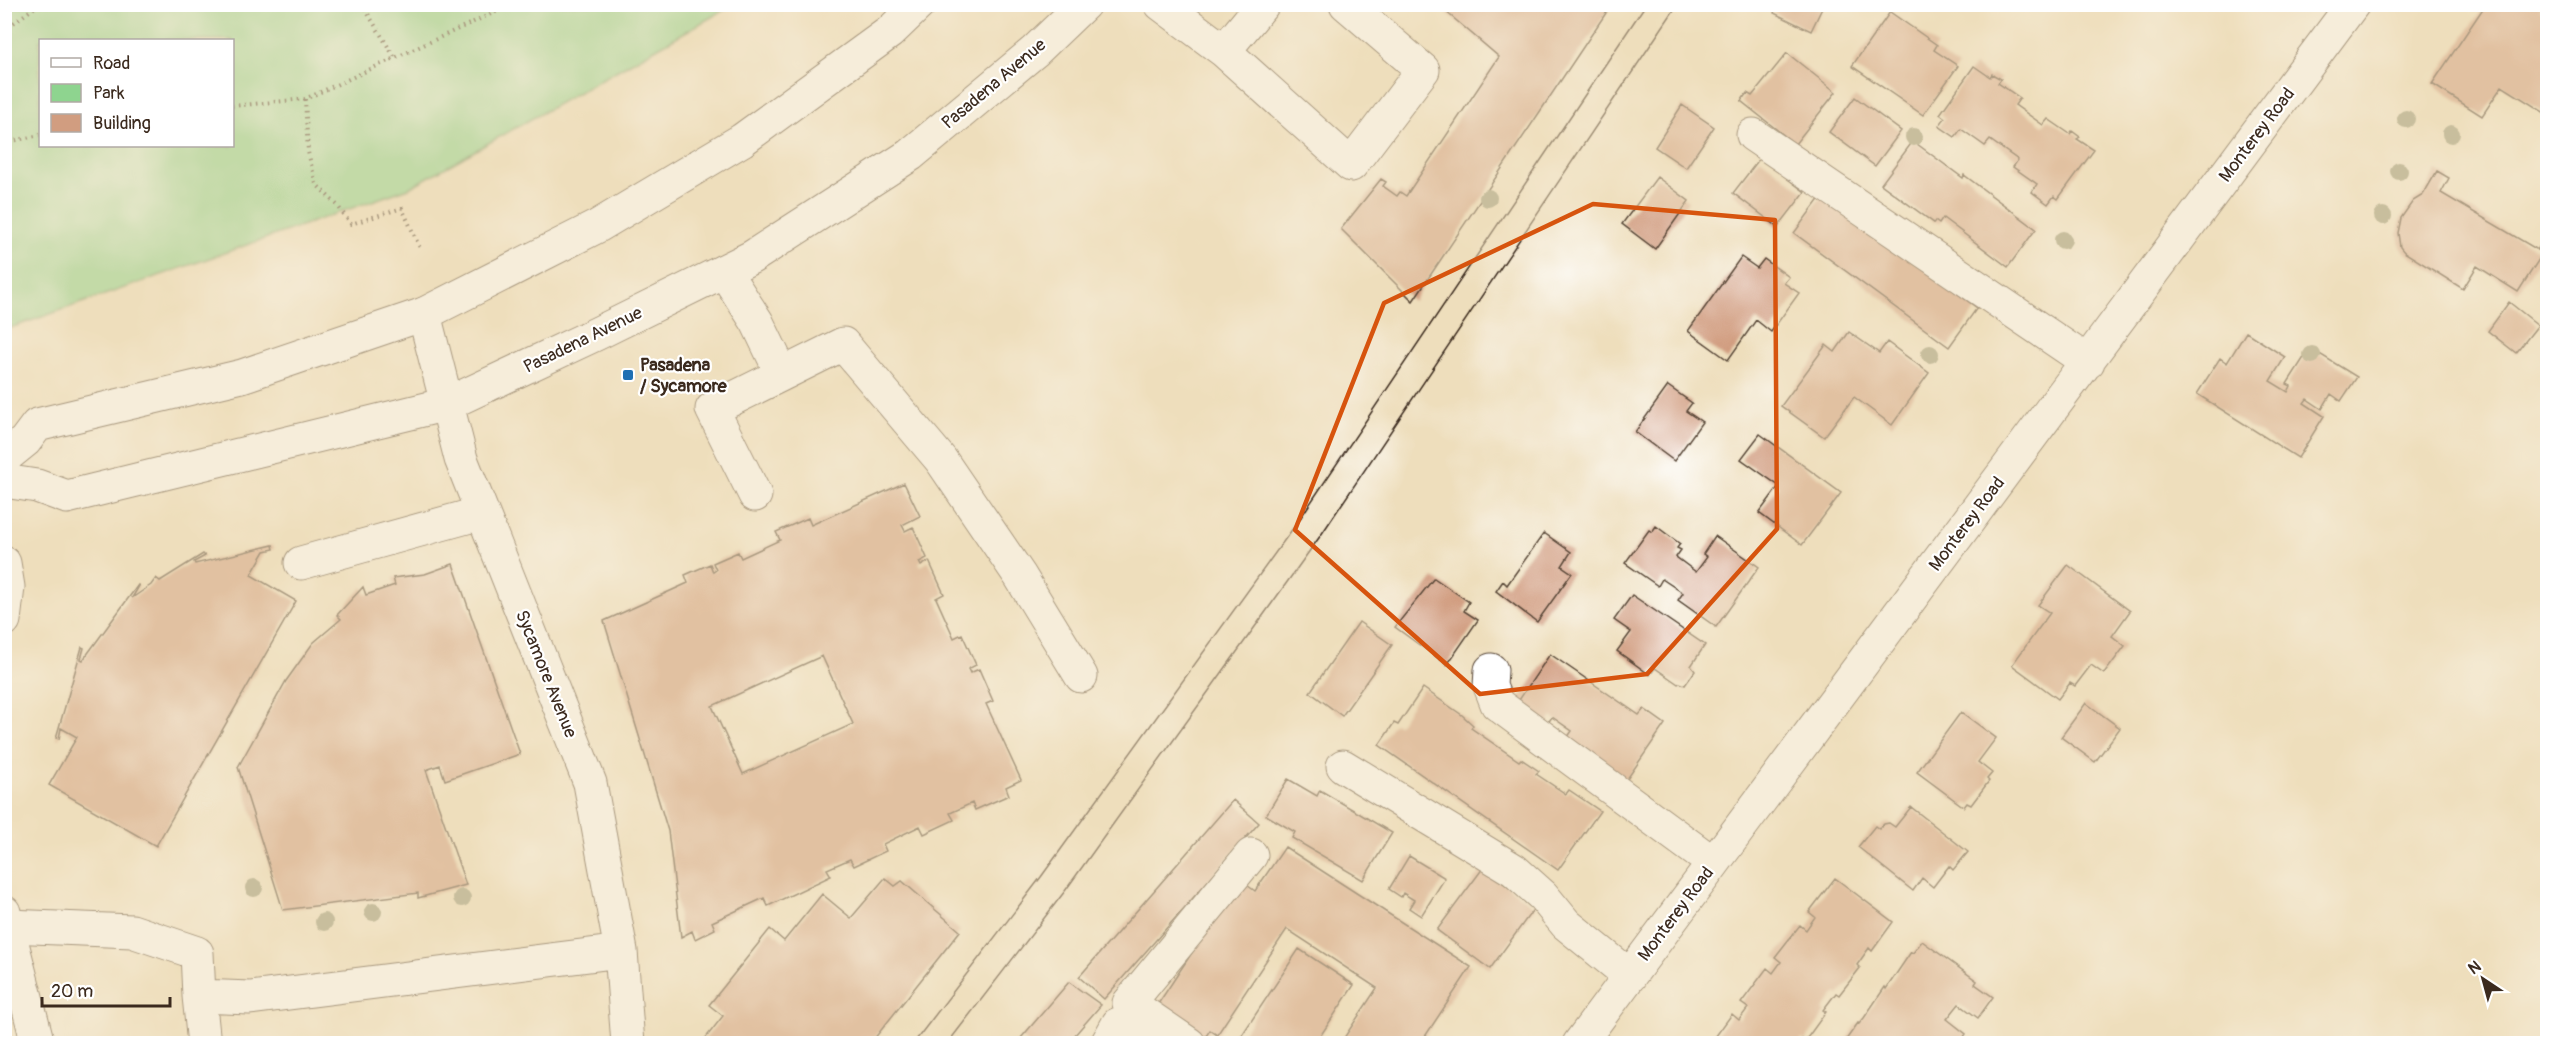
<svg xmlns="http://www.w3.org/2000/svg" width="2552" height="1048" font-family="Pangolin,sans-serif">
  <rect width="100%" height="100%" fill="#fff"/>
  <filter id="ink" filterUnits="userSpaceOnUse"><feTurbulence type="fractalNoise" baseFrequency=".0167" numOctaves="2"/><feDisplacementMap in="SourceGraphic" scale="12" xChannelSelector="R" yChannelSelector="G"/><feConvolveMatrix kernelMatrix="1 2 1 2 8 2 1 2 1" color-interpolation-filters="sRGB"/></filter>
  <filter id="wash" filterUnits="userSpaceOnUse"><feTurbulence type="fractalNoise" baseFrequency=".008" numOctaves="4" result="noise"/><feDisplacementMap in="SourceGraphic" scale="24" xChannelSelector="R" yChannelSelector="G"/><feGaussianBlur stdDeviation="1.35" result="paint"/><feColorMatrix in="noise" values="0 0 0 0 0 0 0 0 0 0 0 0 0 0 0 0 0 1.4 0 .05"/><feComposite in="paint" operator="in"/></filter>
  <g filter="url(#wash)">
    <rect width="100%" height="100%" fill="#eedebc"/>
    <path fill="#8ed48f" stroke="#647f56" stroke-width="1.5" fill-rule="evenodd" d="M4 5 5 4 733 5 409 188 5 330ZM40 40H232V146H40Z"/>
    <g id="blocks">
      <path fill="#d19d80" fill-rule="evenodd" d="M1437 4H1612L1413 301 1341 229 1381 179 1386 182 1383 186 1397 196 1400 192 1406 196 1499 57Z
        M1778 4H1824L1811 31 1774 13Z
        M2486 4H2542L2540 9 2548 14V115L2502 86 2482 116 2432 84Z
        M1890 12 1937 45 1934 50 1958 66 1923 115 1852 66Z
        M1787 53 1836 92 1795 144 1741 101 1747 93 1752 96Z
        M1974 66 1990 77 1992 74 2001 79 1998 83 2020 98 2015 105 2043 125 2048 119 2070 134 2072 131 2080 137 2077 139 2094 150 2058 199 2054 196 2048 204 2032 192 2037 184 2013 167 2018 160 1990 140 1985 146 1961 129 1955 137 1939 126 1945 118 1940 114Z
        M1855 97 1901 131 1875 166 1829 132Z
        M1682 105 1714 127 1686 168 1655 147Z
        M1913 141 1963 178 1964 175 2036 229 2008 267 1943 218 1939 224 1935 221 1934 223 1881 184Z
        M1760 158 1805 192 1778 227 1733 193Z
        M2437 171 2449 178 2441 193 2543 253 2518 292 2477 266 2463 289 2404 252 2400 247 2398 233 2401 218 2413 201 2423 195Z
        M1657 177 1689 201 1655 249 1622 224Z
        M1823 194 1977 308 1949 347 1794 233Z
        M2548 232V254L2538 249Z
        M1741 257 1757 268 1764 259 1789 277 1784 283 1799 293 1771 332 1756 320 1728 360 1688 331Z
        M2509 302 2538 325 2516 353 2488 331Z
        M1849 332 1879 353 1887 342 1929 373 1892 425 1854 397 1824 437 1781 406 1826 345 1835 352Z
        M2246 332 2285 357 2270 381 2288 392 2291 386 2287 384 2310 348 2357 377 2341 401 2331 394 2322 409 2307 399 2304 403 2324 416 2298 458 2197 394 2220 358 2227 363Z
        M1668 386 1692 403 1686 411 1702 422 1674 461 1635 432Z
        M1760 434 1841 493 1802 545 1759 513 1779 486 1741 459Z
        M904 483 920 516 902 525 905 531 913 527 927 558 919 562 921 566 929 561 944 594 936 598 954 638 962 634 976 665 968 669 970 673 979 669 993 701 986 704 1021 780 1006 787 1009 795 975 810 972 803 950 813 954 820 924 834 920 826 883 844 886 851 854 866 850 859 827 869 831 876 768 906 764 898 712 922 715 929 695 939 692 931 681 937 668 831 604 621 688 583 685 575 710 564 713 572 716 570 713 563 738 552 741 558 780 540 776 532 808 518 811 525ZM822 656 853 724 743 774 712 706Z
        M1656 526 1680 544 1677 548 1681 550 1676 557 1696 572 1707 557 1703 554 1715 536 1759 567 1716 627 1678 600 1683 593 1662 579 1658 586 1625 563 1649 530 1652 532Z
        M1544 533 1571 552 1562 566 1572 573 1537 622 1496 591 1503 581 1507 585Z
        M273 545 274 549 265 551 251 575 296 601 156 846 49 785 77 737 61 728 59 739 56 738 82 647 84 648 81 659 83 660 138 585 139 586 132 598 151 585 156 578 160 581 203 554 205 556 194 562 195 564Z
        M453 564 520 754 445 780 440 765 426 770 466 885 418 898V893L283 910 238 767 286 681 313 643 341 619 337 615 363 587 366 595 395 585 393 578 425 574Z
        M2068 565 2130 611 2112 636 2125 646 2104 674 2091 665 2075 686 2070 683 2058 699 2012 665 2050 613 2038 605Z
        M1434 578 1469 602 1464 611 1478 620 1447 665 1395 627Z
        M1632 595 1705 645 1691 666 1695 671 1685 685 1680 683 1678 684 1655 668 1650 675 1617 651 1631 632 1614 620Z
        M1359 622 1392 645 1342 716 1310 692Z
        M1550 654 1639 715 1644 709 1665 724 1625 782 1565 741 1572 731 1552 717 1545 727 1515 706Z
        M1423 688 1462 715 1473 725 1471 728 1519 761 1521 759 1539 771 1536 774 1566 794 1569 790 1600 811 1558 870 1379 745 1394 723 1398 725Z
        M2086 703 2120 728 2095 762 2061 737Z
        M1961 712 1996 738 1978 762 1992 773 1987 779 1989 781 1971 805 1967 803 1964 807 1917 772Z
        M1288 779 1317 796 1320 790 1392 833 1363 880 1292 838 1295 832 1266 815Z
        M1233 800 1259 823 1104 999 1079 977Z
        M1911 807 1968 852 1953 870 1949 866 1933 887 1922 878 1913 891 1858 847 1875 826 1879 829 1884 824 1889 823 1895 827Z
        M1285 847 1471 967 1420 1044H1340L1377 988 1287 929 1217 1035 1210 1030 1204 1039 1156 1007 1240 880 1255 891Z
        M1409 856 1445 878 1421 916 1409 908 1414 900 1403 893 1401 897 1389 889Z
        M1483 868 1535 907 1490 969 1437 930Z
        M885 878 895 886 902 881 960 931 870 1044H701L723 1016 709 1005 770 929 784 941 822 894 851 918Z
        M1835 878 1893 922 1872 951 1869 948 1857 965 1860 968 1839 995 1836 993 1823 1010 1826 1012 1805 1041 1802 1039 1798 1044H1710L1732 1014 1739 1020 1748 1008 1741 1003 1767 968 1773 973 1781 962 1775 957 1800 925 1806 930 1815 917 1809 912Z
        M1922 941 1977 981 1975 984 1993 997 1978 1018 1959 1004 1947 1019 1966 1034 1959 1044H1940L1933 1038 1930 1044H1843L1858 1023 1859 1024 1864 1018 1885 987 1886 989 1911 952 1913 953Z
        M1299 949 1354 985 1315 1044H1236Z
        M1069 982 1101 1005 1067 1044H1029L1021 1038Z"/>
    </g>
  </g>
  <g filter="url(#ink)">
    <use href="#blocks" fill-opacity="0" stroke="#564536" stroke-width="1.5"/>
    <g fill="none" stroke-linecap="round" stroke-linejoin="round">
      <defs>
        <path id="minor" d="M1161 4 1224 51
          M1263 4 1224 51 1351 165 1423 70 1346 4
          M1753 135 2088 362
          M724 271 757 322 782 374
          M424 314 461 459 590 783 621 951 628 1044
          M755 495 712 409 843 344 941 460 1020 576 1081 676
          M301 563 481 513
          M1491 670 1490 686 1497 704 1713 863
          M1343 766 1514 870 1543 896 1566 924 1630 976
          M8 926 132 931 197 953 199 996 250 998 621 951
          M199 996 204 1044
          M1107 1044 1118 1024 1146 1044
          M1189 1044 1129 1003 1251 855
          M1579 1044 2353 4"/>
        <path id="major" d="M4 458 25 441 37 425 242 376 424 314 598 226 742 140 890 32 919 4
          M4 481 37 486 67 497 447 404 596 334 752 257 910 155 1035 51 1084 4
          M4 563 8 587 4 620
          M4 912 38 1044"/>
      </defs>
      <use href="#minor" stroke="#564536" stroke-width="35"/>
      <use href="#major" stroke="#564536" stroke-width="35"/>
      <path stroke="#564536" stroke-width="4" stroke-dasharray="1.5 4.5" stroke-linecap="butt" d="M362 4 395 58
        M4 30 39 4
        M305 99 308 152 316 184 337 205 351 224 402 208 420 248
        M232 106 305 99 513 4
        M4 143 40 135"/>
      <use href="#minor" stroke="#fff" stroke-width="33"/>
      <use href="#major" stroke="#fff" stroke-width="33"/>
      <path stroke="#3b2a1e" stroke-width="1.5" d="M913 1044 1041 877 1299 520 1646 4
        M947 1044 1065 891 1321 535 1678 4"/>
    </g>
    <g fill="#999778">
      <circle cx="2406" cy="119" r="9"/>
      <circle cx="2451" cy="134" r="9"/>
      <circle cx="1914" cy="137" r="9"/>
      <circle cx="2399" cy="171" r="9"/>
      <circle cx="1488" cy="198" r="9"/>
      <circle cx="2383" cy="216" r="9"/>
      <circle cx="2063" cy="240" r="9"/>
      <circle cx="1930" cy="354" r="9"/>
      <circle cx="2312" cy="355" r="9"/>
      <circle cx="254" cy="888" r="9"/>
      <circle cx="462" cy="898" r="9"/>
      <circle cx="373" cy="912" r="9"/>
      <circle cx="324" cy="922" r="9"/>
    </g>
  </g>
  <path d="M0 0H2552V1048H0ZM1593 204 1775 220 1777 529 1647 674 1480 694 1295 530 1384 303Z" fill="#eedebc" fill-opacity=".55" fill-rule="evenodd"/>
  <path fill="none" stroke="#d7540e" stroke-width="4.5" stroke-linejoin="round" d="M1593 204 1775 220 1777 529 1647 674 1480 694 1295 530 1384 303Z"/>
  <rect fill="#1f6fb2" stroke="#fff" stroke-width="2" x="622" y="369" width="12" height="12" rx="3"/>
  <g text-anchor="middle" dominant-baseline="central" stroke-width="4.5" stroke-linejoin="round" paint-order="stroke">
    <g font-size="18" fill="#3b2a1e" stroke="#fff">
      <text transform="translate(994 84) rotate(-40)">Pasadena Avenue</text>
      <text transform="translate(2257 135) rotate(-53)">Monterey Road</text>
      <text transform="translate(583 340) rotate(-26)">Pasadena Avenue</text>
      <text transform="translate(1967 524) rotate(-53)">Monterey Road</text>
      <text transform="translate(546 674) rotate(68)">Sycamore Avenue</text>
      <text transform="translate(1676 914) rotate(-53)">Monterey Road</text>
    </g>
    <g font-size="18" font-weight="bold" fill="#3b2a1e" stroke="#fff" text-anchor="start">
      <text x="640" y="365">Pasadena<tspan x="640" dy="21">/ Sycamore</tspan></text>
    </g>
  </g>
  <rect width="2552" height="1048" fill="none" stroke="#fff" stroke-width="24"/>
  <rect x="39" y="39" width="195" height="108" fill="#ffffff" stroke="#b1aaa5" stroke-width="1.5"/>
  <rect x="51" y="58" width="30" height="9" fill="#ffffff" stroke="#b1aaa5" stroke-width="1.5"/>
  <text x="93" y="69" font-size="18" fill="#3b2a1e">Road</text>
  <rect x="51" y="84" width="30" height="18" fill="#8ed48f" stroke="#b1aaa5" stroke-width="1.5"/>
  <text x="93" y="99" font-size="18" fill="#3b2a1e">Park</text>
  <rect x="51" y="114" width="30" height="18" fill="#d19d80" stroke="#b1aaa5" stroke-width="1.5"/>
  <text x="93" y="129" font-size="18" fill="#3b2a1e">Building</text>
  <g transform="translate(2483 979) rotate(324)" stroke="#ffffff" stroke-width="4.5" paint-order="stroke">
  <path d="M0-4.5L10 22L0 15L-10 22Z" fill="#3b2a1e"/>
  <text y="-9" font-size="16" font-weight="bold" text-anchor="middle" fill="#3b2a1e">N</text>
  </g>
  <path d="M42 997v9h128v-9" fill="none" stroke="#3b2a1e" stroke-width="3"/>
  <text x="51" y="997" font-size="18" fill="#3b2a1e" stroke="#ffffff" stroke-width="4.5" paint-order="stroke">20 m</text>
</svg>
